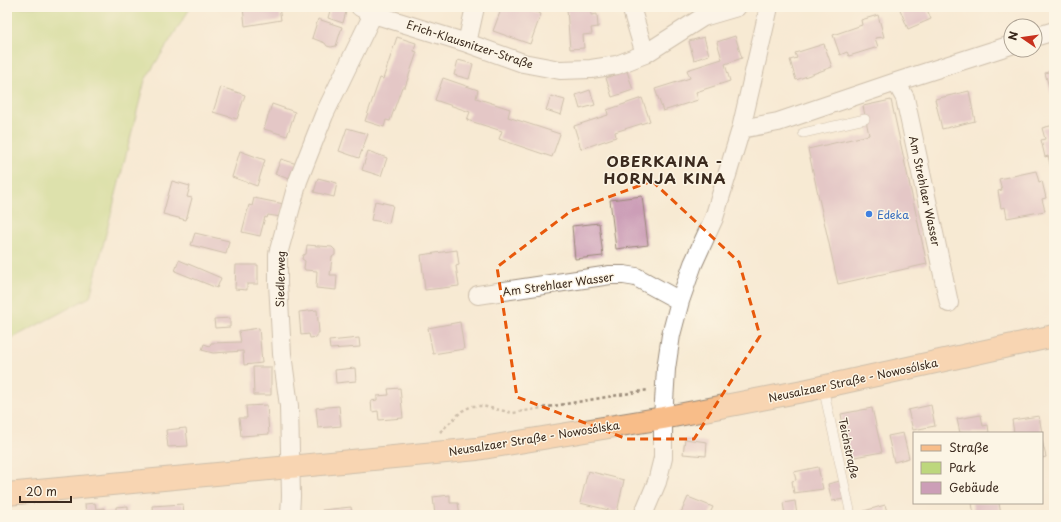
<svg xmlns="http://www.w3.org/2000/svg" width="1061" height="522" font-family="'Playpen Sans',sans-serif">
  <rect width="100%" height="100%" fill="#fcf5e5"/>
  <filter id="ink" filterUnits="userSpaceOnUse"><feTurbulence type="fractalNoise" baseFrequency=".025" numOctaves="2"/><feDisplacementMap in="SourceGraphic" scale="8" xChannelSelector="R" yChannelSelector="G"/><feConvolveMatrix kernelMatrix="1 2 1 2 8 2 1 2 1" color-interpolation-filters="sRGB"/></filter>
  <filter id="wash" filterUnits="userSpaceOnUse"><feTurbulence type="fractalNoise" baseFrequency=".012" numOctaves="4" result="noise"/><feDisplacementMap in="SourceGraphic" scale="16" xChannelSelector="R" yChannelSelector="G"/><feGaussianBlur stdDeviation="0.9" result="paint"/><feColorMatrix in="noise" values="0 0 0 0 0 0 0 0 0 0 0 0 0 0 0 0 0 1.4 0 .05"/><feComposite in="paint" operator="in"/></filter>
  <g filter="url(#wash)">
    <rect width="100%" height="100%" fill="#f7ead3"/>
    <path fill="#bdd77c" stroke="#7c804d" d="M7 7H191L145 80 90 297 7 341Z"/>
    <g id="blocks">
      <path fill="#cc9eb7" d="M243 7H279L281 20 245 26Z
        M331 7 347 8 343 23 328 18Z
        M502 7H522L541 14 530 44 493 31Z
        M591 7V15L597 14 598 27 591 28 592 34 583 35 584 48 570 49 567 9Z
        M899 7H926L931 19 908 29Z
        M878 15 884 37 875 38 878 47 849 56 847 52 840 55 833 35 862 25 861 20Z
        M318 19 342 27 336 46 331 47 327 46 325 43 312 38Z
        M735 36 742 58 725 64 730 81 696 92 698 100 663 111 655 89 690 78 687 70 722 59 717 42Z
        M397 37 416 43 414 51 417 52 405 87H402L390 121 386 120 384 127 365 121 380 78 383 79Z
        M704 37 709 55 694 60 689 41Z
        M824 44 832 67 796 80 790 60 797 58 795 53Z
        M458 60 473 64 469 79 454 75Z
        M1054 70V93L1051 94 1045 73Z
        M627 71 633 90 612 97 606 78Z
        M443 78 478 90 476 98 510 109 508 117 560 134 552 157 499 139 502 131 467 120 470 112 435 100Z
        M221 87 245 95 237 119 213 112Z
        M590 90 595 105 580 109 576 95Z
        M969 91 975 121 942 129 935 99Z
        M551 96 565 100 561 115 546 110Z
        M642 98 650 121 615 132 616 137 581 149 574 126 608 115 607 110Z
        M891 100 927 264 838 284 808 149 869 135 863 106Z
        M272 104 295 112 287 136 264 129Z
        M1054 125V167L1051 168 1048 156 1045 157 1041 140 1045 139 1042 128Z
        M347 128 368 134 359 158 339 151Z
        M240 151 265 160 257 186 232 177Z
        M368 151 387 158 381 176 362 170Z
        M281 159 297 164 292 180 275 174Z
        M1036 171 1039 182 1042 181 1046 198 1042 199 1045 211 1007 218 1005 207 1001 208 998 191 1002 190 999 179Z
        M318 178 337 183 334 197 314 192Z
        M172 181 190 186 187 197 192 198 186 220 163 214Z
        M642 196 648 245 616 249 610 200Z
        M254 198 284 204 281 217 268 215 267 218 265 217 260 236 242 232 249 205 252 206Z
        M375 201 393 205 389 223 371 220Z
        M599 223 603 256 575 259 572 226Z
        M195 233 229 241 226 254 191 245Z
        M307 245 332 247 335 250V255L332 257 330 275H337L336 290 316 288 317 271 305 270 304 268 305 261 302 259 303 255 306 254Z
        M457 250 459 265 456 266 459 286 425 290 421 255Z
        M179 260 221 278 217 288 175 271Z
        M236 265H258V284H247V290L235 289Z
        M317 310 319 333H317V337L310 338 309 334 301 335 299 312Z
        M230 318V327L215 328 214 319Z
        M460 322 464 349 433 354 428 328Z
        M259 328 262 363 244 365 243 351 213 353 202 350 204 344 210 346 211 343 241 342 239 331Z
        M359 338 360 347 330 349 329 341Z
        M253 367H271V395H254Z
        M355 368 356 381 336 383 335 370Z
        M400 388 403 418 379 420 378 411 372 412 371 401 377 400V396L389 395 388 389Z
        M267 405 269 434 241 436 239 418H247L246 406Z
        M931 405 935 426 913 430 908 410Z
        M339 406 341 426 318 428 316 408Z
        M872 408 882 452 849 458 841 414Z
        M981 415 983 426 988 425 989 433H960L957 419Z
        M1039 416 1042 433H1014L1012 420Z
        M186 428 188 446 168 447 166 430Z
        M903 433 909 458 894 462 888 436Z
        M685 439 707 442 706 456 683 454Z
        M1042 440 1046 457 1042 458Z
        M818 467 823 489 794 493 792 481 796 480 794 472Z
        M588 471 624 480 617 512 580 503Z
        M840 481 844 499 832 501 828 484Z
        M450 495V503H458L460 515H435L433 497Z
        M688 497 713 507 709 515H680Z
        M795 501 797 515H785L783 503Z
        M95 503 96 509 104 508V512L116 511V507L128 506V515H86L85 504Z
        M972 503H999L1001 515H974Z
        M183 504 184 515H153L152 506Z
        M885 505 888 515H865L864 511Z
        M351 507 352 515H322V510Z"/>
    </g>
  </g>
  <g filter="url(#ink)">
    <use href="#blocks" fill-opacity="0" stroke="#998a78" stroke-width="1"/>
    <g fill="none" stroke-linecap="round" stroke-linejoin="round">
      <defs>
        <path id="service" d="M803 133 865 119
          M823 387 851 515"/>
        <path id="minor" d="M360 7 373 14 467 43 523 63 560 70 591 69 617 65 645 54 703 17 737 7
          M631 7 645 54
          M769 7 741 129 778 122 896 82 905 98 949 303
          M1035 37 1054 31
          M467 43 475 7
          M896 82 1011 45
          M478 295 610 275H624L636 277 680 301
          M290 515 291 496 289 406 282 354 278 283V254L298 181 324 115 373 14
          M643 515 657 482 663 458V418L666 369 671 335 680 301 693 264 714 218 741 129"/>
        <path id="primary" d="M7 494 477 449 663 418 808 390 1054 336"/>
      </defs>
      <use href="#service" stroke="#998a78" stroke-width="10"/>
      <use href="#minor" stroke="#998a78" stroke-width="20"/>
      <use href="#primary" stroke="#998a78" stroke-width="24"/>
      <path stroke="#998a78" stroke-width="2.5" stroke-dasharray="3 3" stroke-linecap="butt" d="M440 432 462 411 472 406H482L513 413 648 390"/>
      <use href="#service" stroke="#fff" stroke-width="9"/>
      <use href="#minor" stroke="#fff" stroke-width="18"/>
      <use href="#primary" stroke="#f8bd89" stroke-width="22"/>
    </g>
  </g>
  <path d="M0 0H1061V522H0ZM652 181 739 262 760 336 694 439H627L517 397 497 267 571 211Z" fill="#f7ead3" fill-opacity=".55" fill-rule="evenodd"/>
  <path fill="none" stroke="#e8590c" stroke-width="3" stroke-dasharray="8 5" stroke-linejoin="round" d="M652 181 739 262 760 336 694 439H627L517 397 497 267 571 211Z"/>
  <circle fill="#3f7fe0" stroke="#fcf5e5" stroke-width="1.5" cx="869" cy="214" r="4"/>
  <g text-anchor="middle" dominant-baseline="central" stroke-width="3" stroke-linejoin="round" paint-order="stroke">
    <g font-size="11" fill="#3b2a1e" stroke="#fcf5e5">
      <text transform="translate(470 44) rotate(18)">Erich-Klausnitzer-Straße</text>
      <text transform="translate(925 191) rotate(78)">Am Strehlaer Wasser</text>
      <text transform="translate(280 279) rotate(-89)">Siedlerweg</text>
      <text transform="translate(558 284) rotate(-8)">Am Strehlaer Wasser</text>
      <text transform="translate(853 380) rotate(-12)">Neusalzaer Straße - Nowosólska</text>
      <text transform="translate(534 438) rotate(-9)">Neusalzaer Straße - Nowosólska</text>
      <text transform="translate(849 448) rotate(78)">Teichstraße</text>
    </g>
    <g font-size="11" fill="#366cbe" stroke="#fcf5e5" text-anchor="start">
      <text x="877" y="214">Edeka</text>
    </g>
    <g font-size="15" font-weight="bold" letter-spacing="1" fill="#3b2a1e" stroke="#fcf5e5">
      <text x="665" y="160">OBERKAINA -<tspan x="665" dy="17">HORNJA KINA</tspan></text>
    </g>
  </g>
  <rect width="1061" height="522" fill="none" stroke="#fcf5e5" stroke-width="24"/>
  <rect x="913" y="432" width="130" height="72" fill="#fcf5e5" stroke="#afa495"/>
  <rect x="921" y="445" width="20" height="6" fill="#f8bd89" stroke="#afa495"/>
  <text x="949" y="452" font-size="12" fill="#3b2a1e">Straße</text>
  <rect x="921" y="462" width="20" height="12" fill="#bdd77c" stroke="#afa495"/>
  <text x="949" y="472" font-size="12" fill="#3b2a1e">Park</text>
  <rect x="921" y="482" width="20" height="12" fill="#cc9eb7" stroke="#afa495"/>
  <text x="949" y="492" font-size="12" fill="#3b2a1e">Gebäude</text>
  <g transform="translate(1023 38) rotate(283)"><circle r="19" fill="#fcf5e5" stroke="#afa495"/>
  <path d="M0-3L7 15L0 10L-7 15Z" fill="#c8321e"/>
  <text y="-6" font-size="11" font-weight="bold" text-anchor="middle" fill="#3b2a1e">N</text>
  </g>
  <path d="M20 496v6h51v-6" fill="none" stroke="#3b2a1e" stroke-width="2"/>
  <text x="26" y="496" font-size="12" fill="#3b2a1e" stroke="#fcf5e5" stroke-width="3" paint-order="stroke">20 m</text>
</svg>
